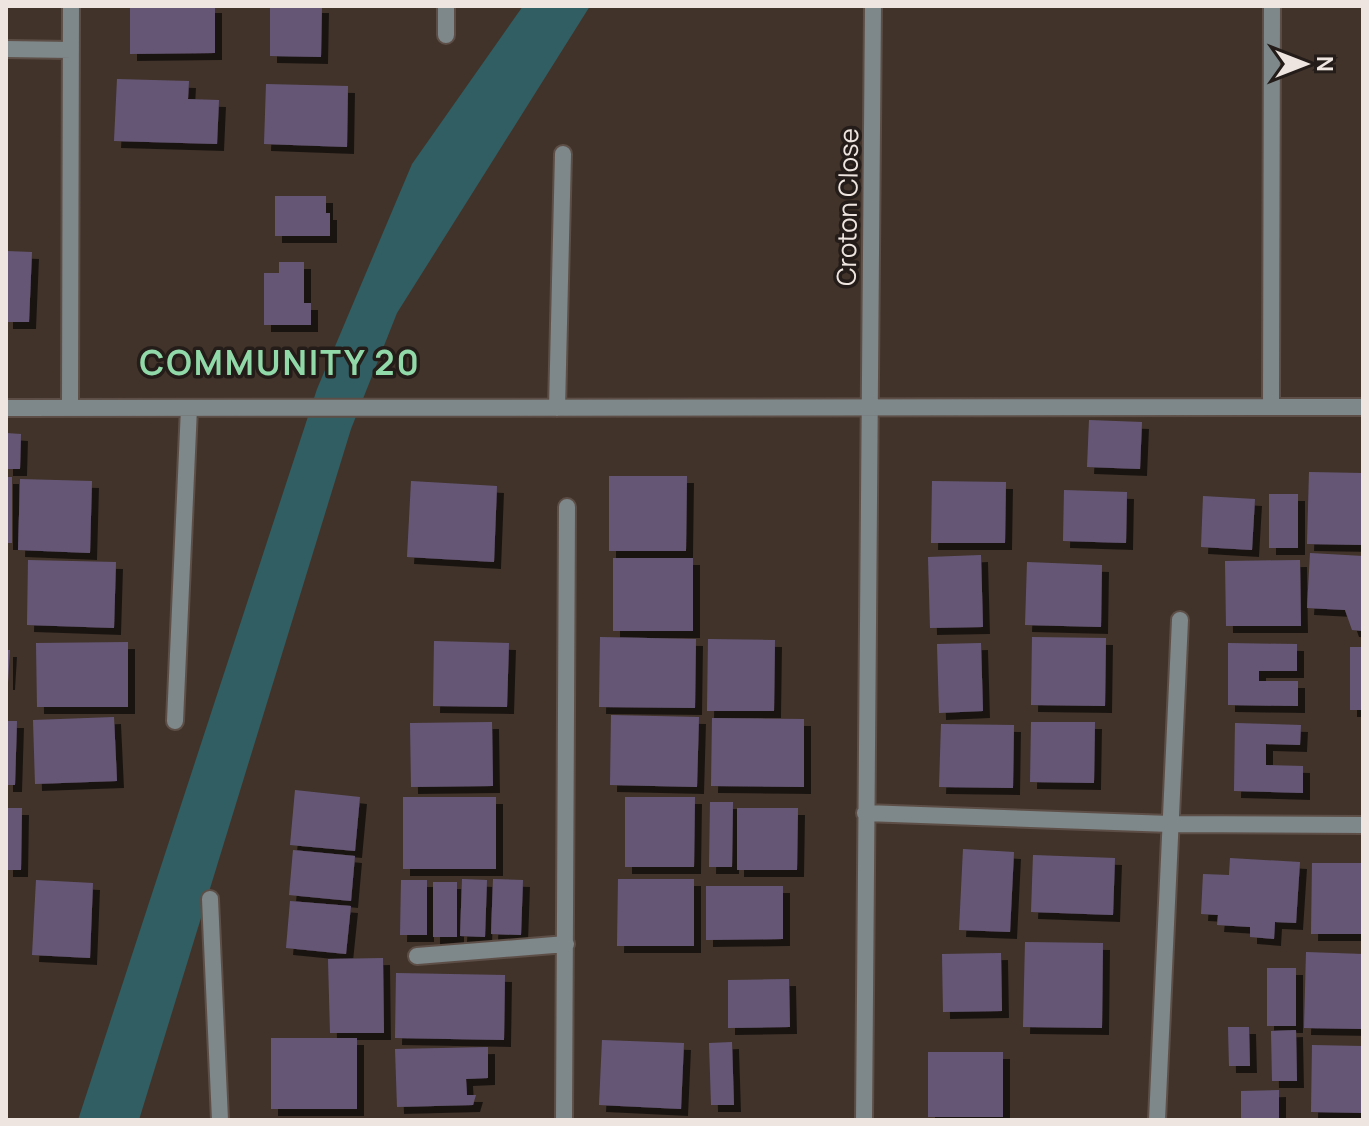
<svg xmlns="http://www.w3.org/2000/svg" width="1369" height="1126" font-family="Manrope,sans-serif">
  <defs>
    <filter id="shadow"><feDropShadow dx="7" dy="7" stdDeviation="0" flood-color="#0009"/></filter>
  </defs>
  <rect width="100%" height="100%" fill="#41332a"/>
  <path fill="#305e62" d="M523 6H590L397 313 351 429 139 1120H78L317 389 412 164Z"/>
  <path fill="#655776" filter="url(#shadow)" d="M166 6H215V53L130 54V8Z
    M270 6H322L321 57 270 56Z
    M117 79 189 81 188 99 219 100 217 144 114 141Z
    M266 84 348 86 347 147 264 144Z
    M275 196H326V213H330V236H275Z
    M6 251 32 252 29 322H6Z
    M279 262H304V303H311V325H264V273H279Z
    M1089 420 1142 422 1140 469 1087 467Z
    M6 433 21 434 20 469H6Z
    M1309 472 1363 473V545L1307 544Z
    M609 476H687L686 551H609Z
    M6 477H12V543H6Z
    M20 479 92 481 90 553 18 550Z
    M411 481 497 486 494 562 407 557Z
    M932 481 1006 482 1005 543H931Z
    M1064 490 1127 492 1126 543 1063 541Z
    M1269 494H1298V548H1269Z
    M1203 496 1255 499 1252 550 1201 547Z
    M1310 553 1363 556V631L1352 630 1345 610 1307 608Z
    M981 555 983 627 930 628 928 557Z
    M613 558H693V631H613Z
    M28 560 116 562 114 628 27 625Z
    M1300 560 1301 626H1226L1225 561Z
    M1027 562 1102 565 1101 627 1025 625Z
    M600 637 696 639 695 708 599 707Z
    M1032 637 1106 638 1105 706 1031 705Z
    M708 639 775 640 774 711H707Z
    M434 641 509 643 507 707 433 706Z
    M128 642V707H37L36 643Z
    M981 643 983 711 939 713 937 644Z
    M1228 643 1297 644V671H1259V681H1298V706L1228 705Z
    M1350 647H1363V710H1350Z
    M6 650H10L8 683H6Z
    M611 715 699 717 697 787 610 785Z
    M114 717 117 781 35 784 33 720Z
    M712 718 804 719V787L711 786Z
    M6 721H17L15 785H6Z
    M492 722 493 786 411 787 410 723Z
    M1031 722H1095L1094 783 1030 782Z
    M1235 723 1301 725 1300 745 1266 744V765L1303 766V793L1234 791Z
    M941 724 1014 725 1013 788 939 787Z
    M295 790 360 797 355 851 290 845Z
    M403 797H496V869H403Z
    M625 797H695L694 867H625Z
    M710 802H733L732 867H709Z
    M6 808H22L21 870H6Z
    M737 808H798L797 870H737Z
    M963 849 1014 852 1010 932 959 930Z
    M293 850 355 856 351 901 289 895Z
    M1033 855 1115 858 1113 915 1031 912Z
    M1230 858 1300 862 1296 923 1275 922 1274 939 1250 937V927L1217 925 1218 915 1201 914 1203 874 1229 875Z
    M1312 863H1363V934H1311Z
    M462 879 487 880 485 937 460 936Z
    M493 879 523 880 521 935 491 934Z
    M618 879H694V946H617Z
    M36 880 93 883 90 958 32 955Z
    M401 880H427V935H400Z
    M433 882H457V937H433Z
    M706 886H783V939L706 940Z
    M290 901 351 906 346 954 286 948Z
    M1025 942 1103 943 1102 1028 1023 1027Z
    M1306 952 1363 954V1029L1304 1028Z
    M1001 953 1002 1011 943 1012 942 954Z
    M383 958 384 1033H330L328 959Z
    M1267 968H1296V1026H1267Z
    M396 973 505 975 504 1040 395 1038Z
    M789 979 790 1027 728 1028V980Z
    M1228 1027H1249L1250 1066H1229Z
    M1296 1030 1297 1081H1272L1271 1031Z
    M271 1038H357V1109H271Z
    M602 1040 684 1043 681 1109 599 1105Z
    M732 1042 734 1105H711L709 1043Z
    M1312 1045 1363 1046V1113L1311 1112Z
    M488 1047V1078L466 1079 467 1095H476L473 1105 397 1107 395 1049Z
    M928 1052H1003V1117H928Z
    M1279 1090V1120H1241V1091Z"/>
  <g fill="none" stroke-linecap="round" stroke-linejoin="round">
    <defs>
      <path id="minor" d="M446 35V6
        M6 49 71 50
        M1271 406 1272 6
        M6 408 1363 407
        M70 408 71 6
        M557 408 563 154
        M175 721 189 408
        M865 813 1170 824 1363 825
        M210 899 220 1120
        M417 956 566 944
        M564 1120 567 507
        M864 1120 873 6
        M1157 1120 1180 620"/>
    </defs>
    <use href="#minor" stroke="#5d4f47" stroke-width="20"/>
    <use href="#minor" stroke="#7e8789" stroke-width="16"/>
  </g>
  <g text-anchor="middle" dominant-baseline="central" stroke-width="7" stroke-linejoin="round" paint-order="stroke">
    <g font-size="26" fill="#efe5e0" stroke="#231c18">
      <text transform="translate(847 207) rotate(-89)">Croton Close</text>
    </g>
    <g font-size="34" font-weight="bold" letter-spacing="2" fill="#91d9a8" stroke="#231c18">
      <text x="280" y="362">COMMUNITY 20</text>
    </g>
  </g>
  <rect width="1369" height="1126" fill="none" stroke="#efe5e0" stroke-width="16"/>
  <g transform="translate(1305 64) rotate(90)" stroke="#231c18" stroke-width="6" paint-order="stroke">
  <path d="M0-6L14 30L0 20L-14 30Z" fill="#efe5e0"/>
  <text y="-12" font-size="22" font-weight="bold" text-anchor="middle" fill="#efe5e0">N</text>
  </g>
</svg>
